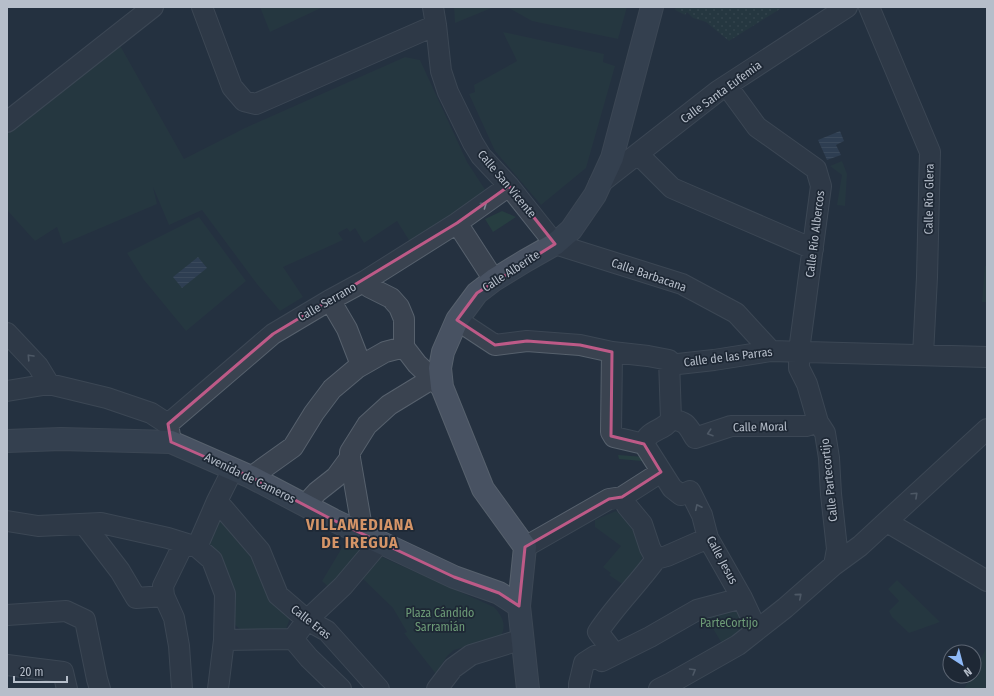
<svg xmlns="http://www.w3.org/2000/svg" width="994" height="696" font-family="'Fira Sans Condensed',sans-serif">
  <defs>
    <pattern id="grass-dots" width="8" height="8" patternUnits="userSpaceOnUse"><rect width="8" height="8" fill="#273e41"/><path d="M2 2h.1M6 6h.1" fill="none" stroke="#44585b" stroke-width="1.8" stroke-linecap="round"/></pattern>
    <pattern id="water-rules" width="6" height="5" patternUnits="userSpaceOnUse"><rect width="6" height="5" fill="#3b4f68"/><path d="M0 2.5h6" fill="none" stroke="#55677c"/></pattern>
  </defs>
  <rect width="100%" height="100%" fill="#253140"/>
  <path fill="url(#grass-dots)" d="M676 7H779L780 9 729 41 706 22 693 18 687 12 685 15 675 10Z"/>
  <path fill="#273e41" d="M260 7H323L270 32Z
    M454 7H494L455 23Z
    M507 7H627L618 39 532 21Z
    M503 32 604 54 603 62 615 66 586 168 541 205 495 151 469 94 475 92 474 85 517 61Z
    M118 42 184 159 245 128 405 57 420 60 467 162 488 194 412 245 397 221 364 243 355 228 350 232 347 228 338 233 343 240 283 267 303 297 280 311 257 284 202 210 169 225 153 187 157 204 63 244 57 227 35 241 7 210V134Z
    M842 161 847 174 845 206 837 205 842 175 830 166Z
    M502 211 516 217 493 232 485 219Z
    M199 217 246 281 186 331 144 280 127 253Z
    M985 266H987V302H982Z
    M618 455 645 457 649 472 642 461 619 459Z
    M219 511 254 555 290 618 286 629 248 636 235 625 232 590 203 545Z
    M616 511 636 529 643 553 640 566 628 588 609 575 611 573 603 567 621 546 595 527V520Z
    M346 541 494 607C502 616 507 624 501 636L454 650 447 656 436 674 404 633 407 632 393 608 359 575 338 596 322 581Z
    M897 580 940 622 909 633 892 617 889 611 899 601 888 589Z
    M737 603 749 627 723 645 712 627 706 614Z
    M987 647V689H964L971 676H974V671Z"/>
  <path fill="url(#water-rules)" d="M840 131 844 141 836 145 841 155 827 160 818 140Z
    M198 257 207 268 182 288 173 277Z"/>
  <g fill="none" stroke-linecap="round" stroke-linejoin="round">
    <defs>
      <path id="street" d="M202 7 232 87 244 101 256 104 436 25
        M433 7 436 25 441 71 448 92 473 143 481 156 509 186 555 244 682 284 736 313 771 351
        M869 7 930 152 927 277 923 355
        M727 86 757 127 816 169 821 186 799 351V368L807 384 818 422 825 433 829 458 831 494 837 549 834 565
        M7 122 153 7
        M638 154 672 188 813 249
        M599 184 718 91 847 7
        M457 223 494 280
        M365 281 369 287 391 298 399 307 404 319V347L417 364 440 386
        M330 300 347 329 361 365
        M457 320 495 345 527 341 580 345 612 352 648 356 669 360 671 419
        M7 333 38 366 49 384
        M612 352 611 432 614 437 644 444
        M669 365 714 360 771 351 987 357
        M7 391 49 384 107 398 151 413 168 424
        M671 419C687 422 687 425 695 438L731 426H806L818 422
        M171 442 168 424 273 334 330 300 365 281 457 223 509 186
        M644 444 672 488 681 495 690 491 702 515 708 538 742 598 757 630
        M644 444C648 429 665 431 671 419
        M350 458 361 522 370 538
        M233 469 217 501 260 551 278 595 307 620 327 631 379 689
        M251 477 293 447 314 413 332 389 357 368 385 352 404 347
        M622 497 627 506 642 524 650 548 656 559 667 556 708 538
        M305 505 317 492 336 477 350 458V452L367 425 389 405 425 383 430 378
        M7 521 38 526 101 523 168 538 197 547 212 560 225 594 224 640 218 689
        M887 522 987 581
        M84 524 120 571 136 598 164 596
        M197 547 217 501
        M525 547 609 499 622 497 661 472
        M7 615 66 611 85 620 97 679 100 689
        M293 639 309 658 341 689
        M224 640 293 639 307 620 343 586 380 542
        M615 654 598 632C615 606 638 584 656 559
        M7 665 63 672 67 689
        M182 689 179 646 174 618 164 596 163 586 184 543
        M437 689 453 668 471 655 523 639
        M579 689V684L584 663 595 656 602 661 650 637 697 610 742 598
        M659 689 671 683 738 645 785 608 834 565 860 546 987 429"/>
      <path id="secondary" d="M7 441 61 439 171 442 251 477 333 520 454 577 499 593 519 606
        M528 689 519 606 525 547 483 489 442 387 440 368 443 352 457 320 477 293 494 280 525 261 555 244 571 230 595 195 612 158 652 7"/>
    </defs>
    <use href="#street" stroke="#57616d" stroke-width="22"/>
    <use href="#secondary" stroke="#57616d" stroke-width="24"/>
    <use href="#street" stroke="#3a4350" stroke-width="20"/>
    <use href="#secondary" stroke="#485262" stroke-width="22"/>
  </g>
  <defs><path id="oneway-chevron" d="M-2-3.5L2.5 0L-2 3.5" fill="none" stroke-width="1.6" stroke-linecap="round" stroke-linejoin="round"/></defs>
  <g stroke="#7e8793">
    <use href="#oneway-chevron" transform="translate(484 205) rotate(-35)"/>
    <use href="#oneway-chevron" transform="translate(30 357) rotate(-133)"/>
    <use href="#oneway-chevron" transform="translate(710 433) rotate(162)"/>
    <use href="#oneway-chevron" transform="translate(915 495) rotate(-43)"/>
    <use href="#oneway-chevron" transform="translate(698 507) rotate(-116)"/>
    <use href="#oneway-chevron" transform="translate(799 596) rotate(-41)"/>
    <use href="#oneway-chevron" transform="translate(693 671) rotate(-30)"/>
  </g>
  <path d="M0 0H994V696H0ZM509 186 555 244 477 293 457 320 495 345 527 341 580 345 612 352 611 436 644 444 661 472 622 497 609 499 525 547 519 606 499 593 454 577 333 520 251 477 171 442 168 424 273 334 457 223Z" fill="#253140" fill-opacity=".55" fill-rule="evenodd"/>
  <path fill="none" stroke="#bd5a87" stroke-width="3" stroke-linejoin="round" d="M509 186 555 244 477 293 457 320 495 345 527 341 580 345 612 352 611 436 644 444 661 472 622 497 609 499 525 547 519 606 499 593 454 577 333 520 251 477 171 442 168 424 273 334 457 223Z"/>
  <g text-anchor="middle" dominant-baseline="central" stroke-width="3.5" stroke-linejoin="round" paint-order="stroke">
    <g font-size="12" fill="#b6beca" stroke="#1e2835">
      <text transform="translate(721 92) rotate(-36)">Calle Santa Eufemia</text>
      <text transform="translate(507 184) rotate(50)">Calle San Vicente</text>
      <text transform="translate(929 199) rotate(-89)">Calle Río Glera</text>
      <text transform="translate(815 234) rotate(-83)">Calle Río Albercos</text>
      <text transform="translate(511 271) rotate(-33)">Calle Alberite</text>
      <text transform="translate(649 275) rotate(19)">Calle Barbacana</text>
      <text transform="translate(327 302) rotate(-30)">Calle Serrano</text>
      <text transform="translate(728 357) rotate(-7)">Calle de las Parras</text>
      <text transform="translate(760 427) rotate(-1)">Calle Moral</text>
      <text transform="translate(250 478) rotate(26)">Avenida de Cameros</text>
      <text transform="translate(829 480) rotate(-96)">Calle Partecortijo</text>
      <text transform="translate(722 560) rotate(62)">Calle Jesus</text>
      <text transform="translate(311 622) rotate(38)">Calle Eras</text>
    </g>
    <g font-size="12" fill="#6d9b77" stroke="#1e2835">
      <text x="440" y="613">Plaza Cándido<tspan x="440" dy="14">Sarramián</tspan></text>
      <text x="729" y="623">ParteCortijo</text>
    </g>
    <g font-size="16" font-weight="bold" letter-spacing="1" fill="#d49467" stroke="#1e2835">
      <text x="360" y="524">VILLAMEDIANA<tspan x="360" dy="18">DE IREGUA</tspan></text>
    </g>
  </g>
  <rect width="994" height="696" fill="none" stroke="#b6beca" stroke-width="16"/>
  <g transform="translate(962 664) rotate(144)"><circle r="19" fill="#1e2835" stroke="#5b6471"/>
  <path d="M0-3L7 15L0 10L-7 15Z" fill="#8eb9f7"/>
  <text y="-6" font-size="11" font-weight="bold" text-anchor="middle" fill="#b6beca">N</text>
  </g>
  <path d="M14 676v6h53v-6" fill="none" stroke="#b6beca" stroke-width="2"/>
  <text x="20" y="676" font-size="12" fill="#b6beca" stroke="#1e2835" stroke-width="3" paint-order="stroke">20 m</text>
</svg>
